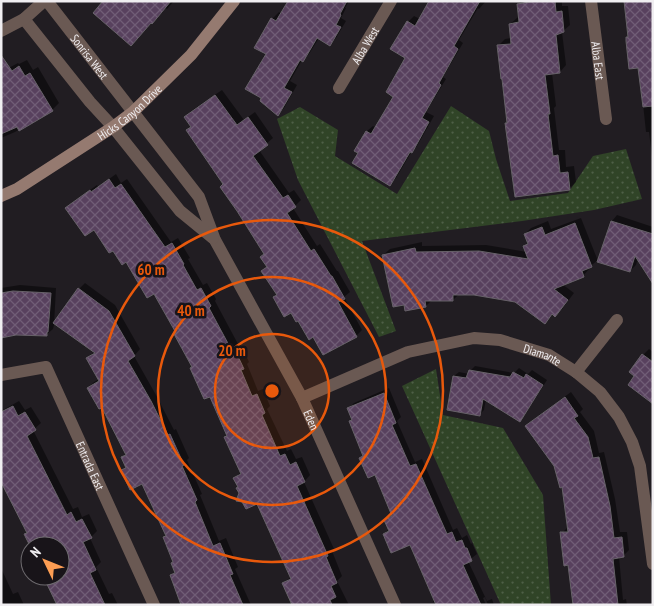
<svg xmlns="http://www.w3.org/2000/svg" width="654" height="606" font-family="'PT Sans Narrow',sans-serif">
  <defs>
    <pattern id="grass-dots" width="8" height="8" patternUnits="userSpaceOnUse" patternTransform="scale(1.25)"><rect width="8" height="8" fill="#304427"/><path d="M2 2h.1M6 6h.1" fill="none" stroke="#4e5f47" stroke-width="1.8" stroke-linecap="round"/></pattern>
    <pattern id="building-cross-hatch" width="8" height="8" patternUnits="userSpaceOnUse" patternTransform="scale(1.25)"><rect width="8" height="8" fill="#58415e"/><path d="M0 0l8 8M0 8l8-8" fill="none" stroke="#705d76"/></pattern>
  </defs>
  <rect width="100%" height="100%" fill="#211d22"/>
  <path fill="url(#grass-dots)" d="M451 106 489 131 496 159 510 201 568 193 593 156 626 149 642 199 594 210 522 221 362 241 396 331 379 337 298 180 277 119 300 107 338 130 335 156 397 194Z
    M436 369 443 415 503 428 543 495 551 605H501L402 386Z"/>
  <path fill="#0007" d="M101 1H174L167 9 165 8 103 3Z
    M289 1H349L345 8H346L341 18 346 21 336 38 330 45 319 38 309 54 303 60H302L290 81 297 85 284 108 278 115 267 54 256 47 272 19 279 12 282 14Z
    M431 1H486L479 9 478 8 459 40 463 43 443 77 446 79 426 112 434 116 417 146 412 151 396 178 390 184 360 153 356 150 367 131 373 126 376 128 395 96 407 58 408 22 414 16 420 19Z
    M521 1H562V6H568L570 25 562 32 566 65 560 72 552 73 556 106 554 108 559 150H565L566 167 574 166 576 182 569 189 506 124 508 121 498 46 505 39 512 38 510 24 517 18 519 17 518 4Z
    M653 1V165L649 132H646L639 67Z
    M27 60 33 70 38 67 59 103 52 110 15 132 1 138V72L18 63 19 64Z
    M222 90 244 120 255 112 273 138 259 150 289 193 294 190 301 200 293 208 317 246 320 244 337 271H338L350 292 344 297 362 330 356 336H314L299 319 275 297 278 294 268 266 266 253 192 126 185 117 191 111Z
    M116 174 121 183 127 179 171 242 178 238 190 258 188 259 203 285 207 283 216 299 215 301 238 344 240 343 249 362 247 364 258 391 263 389 270 406 267 409 287 451 291 449 296 459 302 457 310 475 304 482 334 549 332 551 342 576 337 581 349 605H293L284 583 291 577 258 502 240 493 239 487 235 478 241 472 226 437 228 435 211 395 193 366 178 332 155 292 94 228 67 208 73 202 97 185 98 187Z
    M617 215 653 227V281L638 258 636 265 630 271 612 221Z
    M581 218 598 261H597L589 267V269L583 276 562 284 574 293 562 309 555 315 553 313 545 322 516 300 474 294H459L453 300H432L426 306 383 255 390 249 422 242V246L486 245 527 252 525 247 528 243 525 234 531 228 548 221 551 229Z
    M85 283 115 305 140 349 134 356 156 395 174 430 176 429 189 458 187 460 202 494 200 495 219 541 226 538 238 567 235 569 251 605H196L171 576 176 571 174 562 164 538 166 535 142 483 122 470 127 466 123 457 127 453 102 406 88 388 94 382 99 379 87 358 95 351 79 289Z
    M20 285 56 288 54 325 53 329 46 335 16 334 1 338V288Z
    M649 349 653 352V404L646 399 647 398 635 375 643 355Z
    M475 366 514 373 519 368 528 374 532 370 547 380 524 416 520 420 486 399 484 410 479 415 454 376 459 372 469 374 470 371Z
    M389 388 401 417 397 421 415 462 422 459 453 530 457 528 462 538 467 535 471 544 472 543 477 554 468 561 487 601 492 599 494 605H488L485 597 483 598 486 605H435L433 601 435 599 410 544 384 534 389 529 386 520 392 514 375 473 360 458 364 455 350 421 353 418 349 408 354 403Z
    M571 392 583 409 580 412 594 431 599 453 604 452 615 499 620 532H627L629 550 623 556 619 557 623 600 626 599 627 605H574L569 564 562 533 568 527 564 485 556 465 527 426 533 420Z
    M19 401 25 410 31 407 41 423 33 430 73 509 78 507 82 517 89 514 97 531 90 538 101 562 96 567 109 594 112 593 118 605H62L44 576H60V546H31L25 534 28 532 1 480V411Z
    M1 568 13 594 18 592 24 605H1Z"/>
  <path fill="url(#building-cross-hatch)" stroke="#676269" d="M103 1H171L152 24 151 23 131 46 93 13Z
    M288 1H347L340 14 341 15 336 25 341 27 330 46 317 38 303 62 300 60 284 88 292 92 278 116 260 101 261 98 245 89 266 54 254 48 271 18 276 21Z
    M429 1H480L454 46 458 49 439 83 441 85 422 118 429 122 412 153 410 152 390 186 352 163 358 153 354 151 366 131 371 134 393 97 386 92 405 58 390 49 407 21 415 26Z
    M536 1H555L556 12 562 11 564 32 556 35 560 73 545 75 550 114H548L553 156 558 155 560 173 568 172 570 190 515 197 505 123H507L502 79H501L497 45 511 44 509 24 519 22 517 4Z
    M624 1H653V106L643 107 638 68 629 69 626 41V37H628Z
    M1 55 12 71 19 66 25 76 30 73 53 111 19 131 17 127 1 134Z
    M215 95 237 125 248 117 268 145 253 156 283 198 288 195 296 207 287 213 311 251 314 249 331 276H332L345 299 338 302 357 337 323 355 313 337 309 340 298 321 296 322 291 313 284 317 273 297 277 295 261 271 267 267 260 257 264 254 237 211 220 187 223 184 186 130 191 127 184 117Z
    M109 179 115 188 121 184 165 247 172 243 184 264 183 265 197 290 201 288 211 306 209 308 231 349 234 348 244 369 241 370 252 396 257 394 265 413 262 415 280 456 285 454 290 465 296 462 305 482 297 486 328 556 326 557 337 583 331 586 336 597 330 600 332 605H292L282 583 291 579 257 504 246 509 242 502 236 501 239 493 236 488 238 487 233 478 241 474 224 437 227 436 210 397 204 399 190 368 192 367 174 334 176 333 154 294 147 298 126 262 122 265 113 251 109 253 94 230 85 236 65 208 90 190 91 192Z
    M611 221 653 234V284L635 256 630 272 597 262Z
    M575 223 592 267 582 271 584 277 554 289 568 300 555 317 552 314 545 324 515 302 474 295H453V301H425L426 307 405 311 404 305 393 307 382 255 415 248 416 252 479 251 528 259 523 246 528 244 524 234 542 227 545 235Z
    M78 288 109 311 135 356 128 361 151 401 168 435 170 434 184 465 182 466 197 500 195 502 213 546 220 543 233 574 230 575 243 605H181L170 575 175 573 171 563 173 562 163 537 166 536 142 484 130 490 121 470 126 468 121 457 126 455 102 408 99 409 87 388 99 381 86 358 95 353 53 323Z
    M13 291 51 293 48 332H47V336L16 335 1 338V293Z
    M642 354 653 362V404L628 385 634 376 629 372Z
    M469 370 510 377 513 372 524 378 526 374 543 385 520 422 483 399 480 416 447 410 453 376 466 378Z
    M384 393 396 423 392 425 410 466 416 464 447 534 452 532 456 542 462 540 465 548H467L472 561 463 565 481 605H436L410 545 391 553 383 534 389 531 384 520 392 516 375 475 368 478 359 458 363 456 349 421 352 420 347 408Z
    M565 397 578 416 574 418 588 437 593 458 599 457 610 506 614 538 622 537 624 557 613 559 618 605H573L568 565 564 566 560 532H568L562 487 560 488 554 466 525 426Z
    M13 406 18 416 25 412 36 430 27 436 67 515 71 512 76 522 82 519 92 538 83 542 96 570 90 573 105 605H57L43 576H60V546H30L24 534 27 533 1 482V412Z"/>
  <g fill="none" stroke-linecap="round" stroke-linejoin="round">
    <g stroke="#6a5953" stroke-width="12">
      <path id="s1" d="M47 1 199 197 215 240 302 398 395 605"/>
      <path id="s2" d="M591 1 606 119"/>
      <path d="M24 19 90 102 113 127 180 211 213 238"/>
      <path d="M1 31 24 19 44 1"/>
      <path id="s3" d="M339 88 391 1"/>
      <path d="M576 372 617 320"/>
      <path id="s4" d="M1 375 46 367 154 605"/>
      <path id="s5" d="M302 398 408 352 474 338 500 340 549 355 576 372 600 392 619 417 632 442 640 466 653 564"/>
    </g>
    <path stroke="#957a70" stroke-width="12" id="s6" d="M1 196 17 189 113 127 133 112 191 55 234 1"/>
  </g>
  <circle cx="272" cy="391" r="57" fill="#e8590c" fill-opacity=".12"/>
  <g fill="none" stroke="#e8590c" stroke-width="2.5">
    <circle cx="272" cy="391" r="57"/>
    <circle cx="272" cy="391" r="114"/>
    <circle cx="272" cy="391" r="171"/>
  </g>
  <g text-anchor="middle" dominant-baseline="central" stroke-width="5" stroke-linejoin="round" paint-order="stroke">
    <g font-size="12" fill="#f0eef1" stroke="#181419">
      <text stroke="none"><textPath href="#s3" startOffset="50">Alba West</textPath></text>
      <text stroke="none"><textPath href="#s1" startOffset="70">Sonrisa West</textPath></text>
      <text stroke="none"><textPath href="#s2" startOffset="60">Alba East</textPath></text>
      <text stroke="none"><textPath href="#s6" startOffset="154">Hicks Canyon Drive</textPath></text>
      <text stroke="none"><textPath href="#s5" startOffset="254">Diamante</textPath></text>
      <text stroke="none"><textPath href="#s1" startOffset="498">Eden</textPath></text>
      <text stroke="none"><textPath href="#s4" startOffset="154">Entrada East</textPath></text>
    </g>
  </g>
  <circle cx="272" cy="391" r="8" fill="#e8590c" stroke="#181419" stroke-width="2.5"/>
  <g font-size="15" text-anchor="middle" font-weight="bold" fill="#e8590c" stroke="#181419" stroke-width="5" stroke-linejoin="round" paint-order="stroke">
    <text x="151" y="275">60 m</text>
    <text x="191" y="316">40 m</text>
    <text x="232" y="356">20 m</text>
  </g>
  <rect width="654" height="606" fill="none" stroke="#f0eef1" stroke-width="5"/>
  <g transform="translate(45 561) rotate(313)"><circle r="24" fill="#181419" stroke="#6e6b6f"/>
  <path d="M0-4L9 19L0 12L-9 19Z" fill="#fc9d53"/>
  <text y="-8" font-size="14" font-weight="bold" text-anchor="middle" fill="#f0eef1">N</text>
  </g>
</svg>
